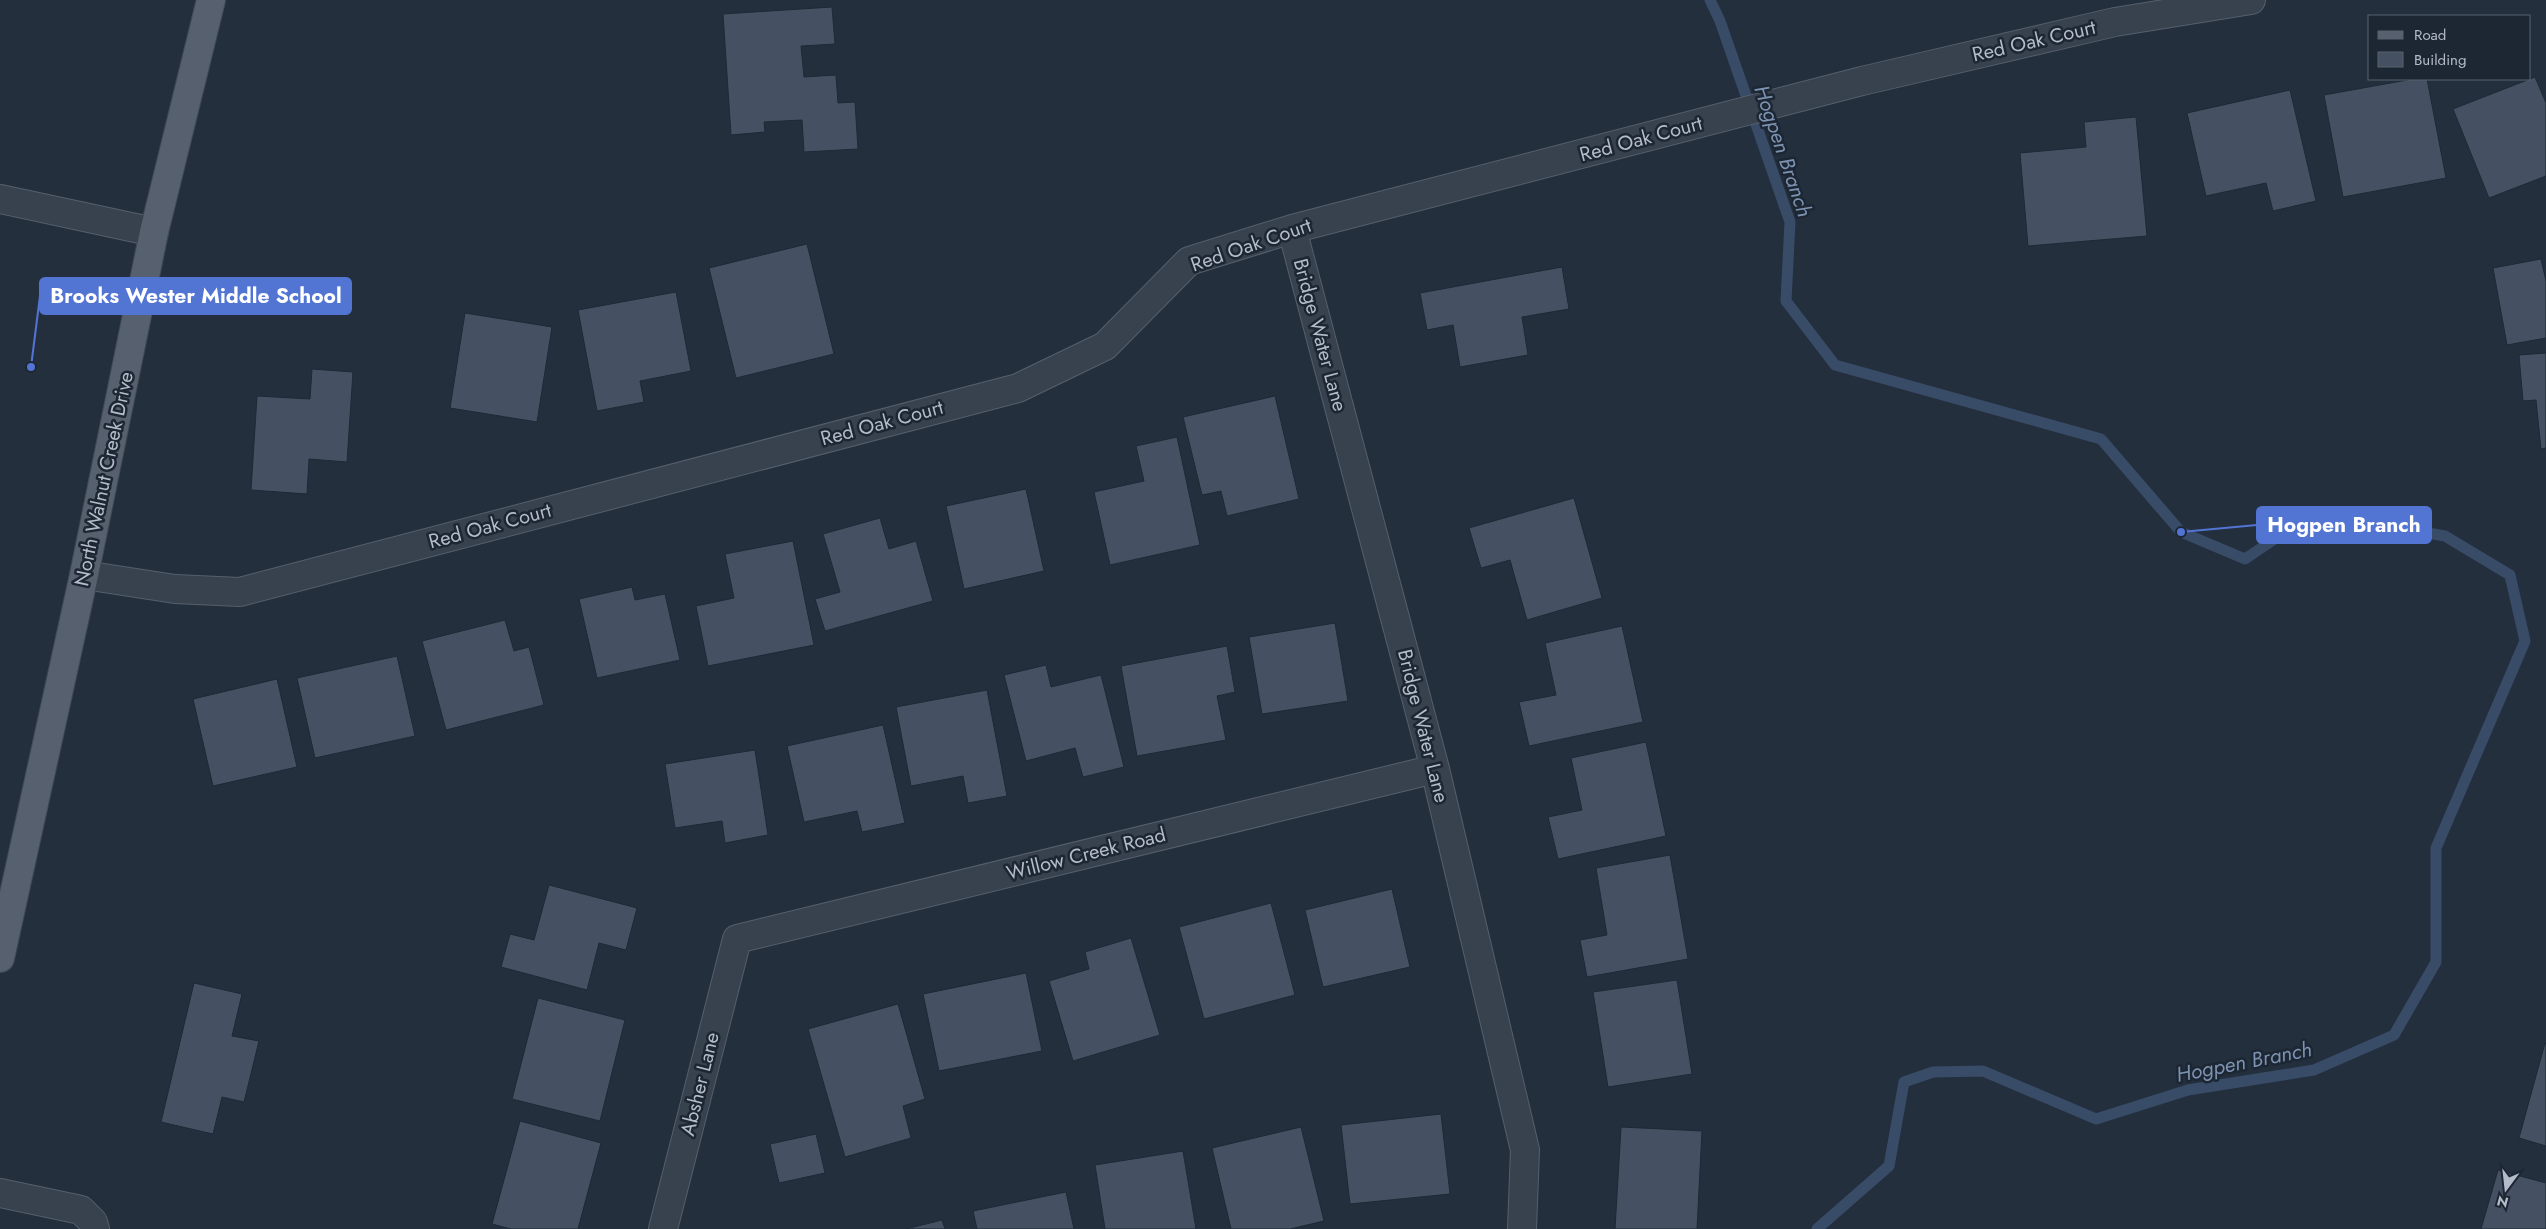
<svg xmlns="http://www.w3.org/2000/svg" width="2546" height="1229" font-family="Jost,sans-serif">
  <rect width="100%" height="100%" fill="#242f3e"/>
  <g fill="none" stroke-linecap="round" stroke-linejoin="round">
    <path stroke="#394c67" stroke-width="11" d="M1710 0 1720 21 1790 222 1786 301 1835 365 2101 439 2181 532 2245 559 2313 513 2445 536 2510 575 2525 641 2436 848V962L2394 1035 2314 1070 2188 1090 2096 1119 1983 1071 1933 1072 1904 1082 1889 1166 1817 1229"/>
  </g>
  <path fill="#455162" stroke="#1f2835" d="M832 7 835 44 801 46 804 77 836 75 838 103 855 102 858 149 804 152 802 120 764 122 765 132 731 135 723 14Z
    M2535 77 2546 103V176L2489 198 2453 109Z
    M2413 79H2427L2446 178 2343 197 2324 95Z
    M2290 90 2316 201 2273 211 2266 183 2206 196 2187 113Z
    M2136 117 2147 236 2028 246 2020 153 2086 147 2084 122Z
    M807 244 834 354 736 378 709 268Z
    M2541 259 2546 281V338L2507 345 2493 268Z
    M1562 267 1569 309 1522 317 1528 355 1460 367 1453 325 1427 330 1420 293Z
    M676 292 691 371 640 381 644 402 597 411 578 310Z
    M465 313 552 327 537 422 450 408Z
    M2546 353V448L2541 449 2536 400 2523 401 2519 355Z
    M312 369 353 372 347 462 309 459 307 494 251 490 257 396 310 399Z
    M1275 396 1299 499 1227 516 1221 491 1202 495 1183 417Z
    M1177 437 1200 545 1110 565 1094 492 1144 481 1136 446Z
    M1026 489 1044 571 964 589 946 506Z
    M1574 498 1602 598 1527 620 1510 560 1481 568 1469 528Z
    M880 518 889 549 916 541 933 601 825 631 815 599 840 592 823 534Z
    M793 541 814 645 708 666 696 606 734 598 725 554Z
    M632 587 635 600 665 594 680 660 597 678 579 599Z
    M505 620 514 651 529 647 544 705 446 730 422 641Z
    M1335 623 1348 701 1262 714 1249 637Z
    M1622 626 1643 722 1529 746 1519 702 1556 695 1545 643Z
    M1227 646 1235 692 1217 696 1226 740 1137 756 1121 666Z
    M397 656 415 736 315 758 297 678Z
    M1046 665 1051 687 1101 675 1124 767 1083 777 1075 748 1026 761 1004 675Z
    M277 679 297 767 213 786 193 699Z
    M987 690 1007 796 968 803 963 776 911 786 896 707Z
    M883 725 905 823 862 832 857 811 804 822 787 746Z
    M1646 742 1666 836 1558 859 1548 817 1582 810 1571 758Z
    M755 750 768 835 725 843 722 821 675 828 665 764Z
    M1670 855 1688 959 1587 977 1580 940 1607 935 1596 868Z
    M549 885 637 908 626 950 599 943 587 990 501 967 510 934 534 940Z
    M1392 889 1410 967 1323 987 1305 910Z
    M1271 903 1295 995 1204 1019 1179 927Z
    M1131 938 1160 1035 1073 1061 1049 981 1089 969 1085 952Z
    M1026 973 1042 1051 939 1071 923 994Z
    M1677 980 1692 1074 1608 1087 1593 992Z
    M194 983 242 994 232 1036 259 1041 244 1102 222 1097 213 1134 161 1122Z
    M538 998 625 1020 600 1121 512 1099Z
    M898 1004 925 1099 903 1106 911 1138 845 1157 808 1029Z
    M2545 1043 2546 1044V1146L2519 1138Z
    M1441 1114 1450 1194 1350 1204 1341 1125Z
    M520 1121 601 1143 578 1229H511L492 1224Z
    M1301 1127 1324 1221 1290 1229H1231L1212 1148Z
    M1621 1127 1702 1131 1697 1229H1615Z
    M816 1134 825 1173 779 1183 770 1144Z
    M1183 1151 1196 1229H1105L1095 1165Z
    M2498 1170 2546 1183V1229H2481Z
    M1066 1192 1074 1229H977L973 1211Z
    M942 1220 945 1229H906Z"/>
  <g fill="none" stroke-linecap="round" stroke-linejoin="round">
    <defs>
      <path id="minor" d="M0 199 154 232
        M1292 229 1435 769 1525 1150 1522 1229
        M84 575 175 589 240 592 1018 388 1105 346 1189 261 1292 229 1862 81 2115 22 2251 0
        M0 1193 81 1210 93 1222 95 1229
        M663 1229 737 939 1435 769"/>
      <path id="major" d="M0 958 84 575 154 232 211 0"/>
    </defs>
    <use href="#minor" stroke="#565f6c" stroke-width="30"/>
    <use href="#major" stroke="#414a57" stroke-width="30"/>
    <use href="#minor" stroke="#38414e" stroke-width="28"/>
    <use href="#major" stroke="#56606e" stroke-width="28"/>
  </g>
  <g text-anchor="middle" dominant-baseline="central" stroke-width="5" stroke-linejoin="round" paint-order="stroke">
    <g font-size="20" fill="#b4bcc9" stroke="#1d2633">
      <text transform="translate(2034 41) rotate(-13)">Red Oak Court</text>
      <text transform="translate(1641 139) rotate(-15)">Red Oak Court</text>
      <text transform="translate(1251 245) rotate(-19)">Red Oak Court</text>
      <text transform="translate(1320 335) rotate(75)">Bridge Water Lane</text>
      <text transform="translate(882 423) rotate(-15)">Red Oak Court</text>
      <text transform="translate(104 479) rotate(-78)">North Walnut Creek Drive</text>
      <text transform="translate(490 526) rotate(-15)">Red Oak Court</text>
      <text transform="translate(1423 726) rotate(76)">Bridge Water Lane</text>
      <text transform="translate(1086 854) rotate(-14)">Willow Creek Road</text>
      <text transform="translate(700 1084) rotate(-76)">Absher Lane</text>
    </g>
    <g font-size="21" font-style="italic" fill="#7c92b1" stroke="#1d2633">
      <text transform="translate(1783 151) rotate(71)">Hogpen Branch</text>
      <text transform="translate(2244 1062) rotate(-11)">Hogpen Branch</text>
    </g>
  </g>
  <path fill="none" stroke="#5274d3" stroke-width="2" d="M31 367L40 296M2181 532L2257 525"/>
  <g fill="#5274d3" stroke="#1d2633" stroke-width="2">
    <circle cx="31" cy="367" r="5"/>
    <circle cx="2181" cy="532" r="5"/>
  </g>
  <g fill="#5274d3" stroke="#5274d3" stroke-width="2">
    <rect x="40" y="278" width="311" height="36" rx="5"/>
    <rect x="2257" y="507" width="174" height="36" rx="5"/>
  </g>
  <g font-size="21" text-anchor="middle" font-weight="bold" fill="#fff">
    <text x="196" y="303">Brooks Wester Middle School</text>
    <text x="2344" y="532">Hogpen Branch</text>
  </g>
  <rect x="2368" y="15" width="162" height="65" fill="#1d2633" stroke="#59626f"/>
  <rect x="2378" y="31" width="25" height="8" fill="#56606e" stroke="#59626f"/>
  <text x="2414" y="40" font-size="15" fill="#b4bcc9">Road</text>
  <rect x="2378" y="52" width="25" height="15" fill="#455162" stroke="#59626f"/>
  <text x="2414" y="65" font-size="15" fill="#b4bcc9">Building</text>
  <g transform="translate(2506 1189) rotate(195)" stroke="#1d2633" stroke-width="4" paint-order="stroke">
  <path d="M0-4L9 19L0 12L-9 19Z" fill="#b4bcc9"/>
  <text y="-8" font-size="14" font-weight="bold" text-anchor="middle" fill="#b4bcc9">N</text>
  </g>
</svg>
